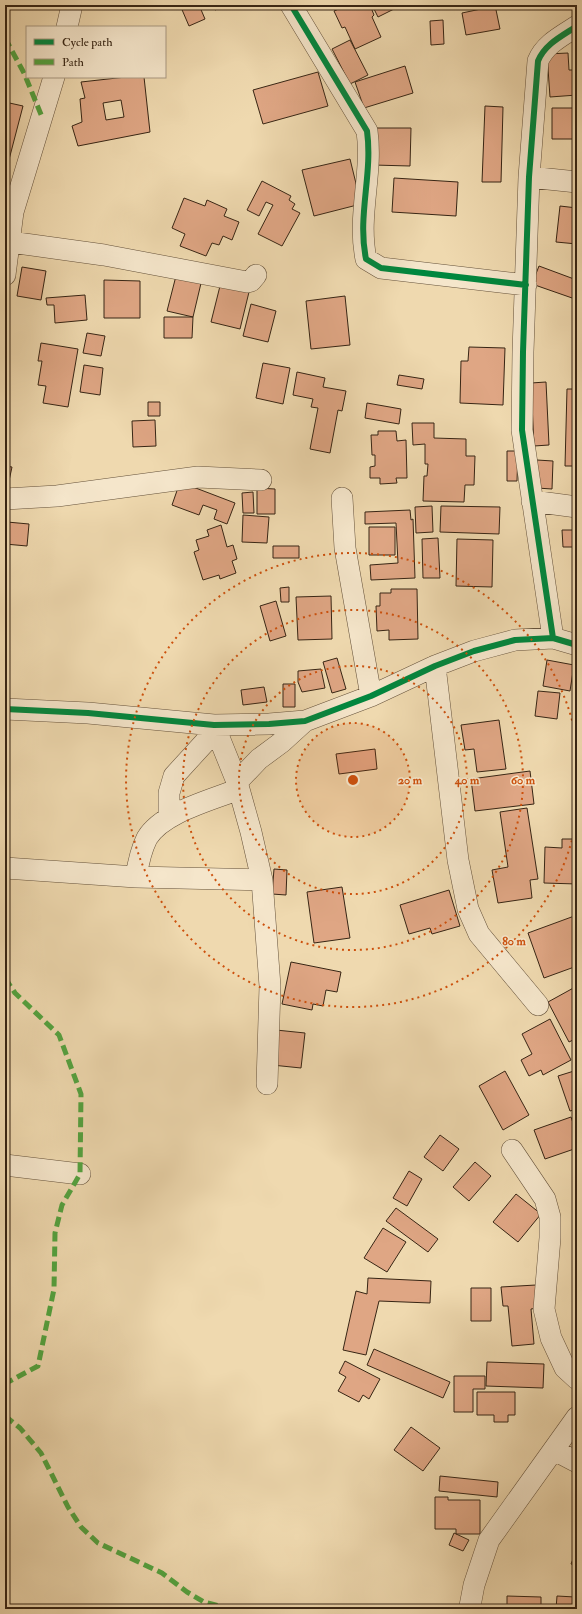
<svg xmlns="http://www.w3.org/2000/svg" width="582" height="1614" font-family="'IM FELL Double Pica',serif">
  <rect width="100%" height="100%" fill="#efd9af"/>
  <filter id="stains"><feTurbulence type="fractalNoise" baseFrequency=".005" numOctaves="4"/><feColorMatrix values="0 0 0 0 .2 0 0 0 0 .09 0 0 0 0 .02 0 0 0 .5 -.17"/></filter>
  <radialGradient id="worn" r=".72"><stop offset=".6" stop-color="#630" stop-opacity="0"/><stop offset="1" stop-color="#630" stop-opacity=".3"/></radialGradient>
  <path fill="#dfa684" stroke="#372514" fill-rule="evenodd" d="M180 5H199L205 19 189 26Z
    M213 5H230L215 10Z
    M348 5H370L374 15 372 17 381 37 355 49 345 27 342 28 334 11Z
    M372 5H394L396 8 378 17Z
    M481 5H495L500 29 466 35 462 13 481 9Z
    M443 20 444 44 431 45 430 21Z
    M350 40 368 75 350 84 332 49Z
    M568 53 569 70H577V95L550 97 547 54Z
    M405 66 413 93 364 108 355 82Z
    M318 72 328 106 263 124 253 90Z
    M126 77H144L150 132 78 146 72 126 82 122 80 99 85 98 81 82ZM121 100 124 117 106 120 103 103Z
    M5 102 23 106 5 175Z
    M485 106 503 107 501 182H482Z
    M552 108H577V139H552Z
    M374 128H411L410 166 373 165Z
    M350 159 361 204 314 216 302 170Z
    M394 178 458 182 456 216 392 212Z
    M262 181 291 196 289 200 295 204 292 209 300 213 282 246 258 234 273 205 266 202 259 216 247 210Z
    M184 198 205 206 207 200 227 209 224 216 239 222 232 240 223 236 219 245 212 243 206 256 180 246 185 234 172 228Z
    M560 206 577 208V244L556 242Z
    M539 266 574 279V278H577V295L575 299 532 284Z
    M22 267 46 271 41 300 17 296Z
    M177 272 202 279 193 317 167 311Z
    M104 280 140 281V318H104Z
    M220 286 249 292 240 329 211 322Z
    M85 295 87 320 55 323 54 305H47L46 298Z
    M345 296 350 345 311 349 306 301Z
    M251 304 276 311 268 342 243 336Z
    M574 310H577V350H573Z
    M164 317H193L192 338H164Z
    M87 333 105 336 101 356 83 353Z
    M41 343 78 349 68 407 43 403 46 386 38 385 42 361H38Z
    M469 347 505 348 503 405 460 403 461 361H468Z
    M263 363 290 368 283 404 256 398Z
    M84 365 103 368 100 395 80 392Z
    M297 372 325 378 323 387 346 391 342 411 338 410 330 453 310 449 318 408 311 407 313 399 293 395Z
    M399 375 424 379 422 389 397 385Z
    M546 382 549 445 534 446 531 383Z
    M567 389H577V466H565Z
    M148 402H160V416H148Z
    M367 403 401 409 399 424 365 418Z
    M155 420 156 446 133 447 132 421Z
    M412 423H434V438L466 439V456H475L474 485H465L464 502 423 501 424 476H427L428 464H425V444L413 445Z
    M378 431H396L397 441 406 440 407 478H396L397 483 380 484V478H370V467L375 466V455H372L371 435H378Z
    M507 451H518L517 481H507Z
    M537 460 553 461 552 489 537 488Z
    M5 466 12 467 7 490 5 489Z
    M180 482 235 503 227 524 214 519 217 510 203 505 199 515 172 505Z
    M257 488 275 489V514H257Z
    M253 492 254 513H243L242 493Z
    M432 506 433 532 416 533 415 507Z
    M441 506 500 507 499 534 440 532Z
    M410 510 411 520 413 519 415 578 371 580 370 565 398 563 396 523 365 524V512Z
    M243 515 269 517 267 543 242 542Z
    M7 522 29 524 27 546 5 544Z
    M221 525 227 547 233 545 237 559 232 561 236 573 220 579 219 575 203 580 194 552 199 550 196 540 209 536 207 530Z
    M369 527H395V555H369Z
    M562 530H577V547H563Z
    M438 538 440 578H423L422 539Z
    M457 539 493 540 492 587 456 586Z
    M273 546H299V558H273Z
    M289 587V602H281L280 588Z
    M391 589H417L418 639 389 640V630L377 631 376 606H380V593H391Z
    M331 596 332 639 298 640 296 597Z
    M276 601 286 636 270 641 260 606Z
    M337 658 346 689 332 693 323 662Z
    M547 660 574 665 570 691 543 686Z
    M321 669 325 688 302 692 298 682V671Z
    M283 684H295V707H283Z
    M264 687 267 702 243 705 241 690Z
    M538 691 560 693 557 719 535 716Z
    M499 720 506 769 477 772 474 749 465 750 461 725Z
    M375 749 377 769 339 774 336 754Z
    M530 771 534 804 475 811 471 779Z
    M527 808 538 879 530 880 532 898 498 903 492 870 508 867 500 812Z
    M562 839H577V884L544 883 545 847 562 848Z
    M274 869 287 870 286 895 272 894Z
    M342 887 350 938 314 943 307 892Z
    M449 890 460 926 432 934 430 928 409 934 400 905Z
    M577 915V966L544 978 528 933Z
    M291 962 341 972 337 992 326 990 323 1006 313 1004 312 1010 282 1004Z
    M577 986V1038L569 1042 548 1002Z
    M550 1019 571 1060 543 1075 541 1070 529 1076 521 1060 532 1054 522 1034Z
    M276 1030 305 1033 301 1068 272 1065Z
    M505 1071 529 1115 503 1130 479 1086Z
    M574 1071 577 1080V1109L570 1111 558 1076Z
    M571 1117 577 1135V1148L545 1159 534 1130Z
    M440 1135 459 1149 443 1171 424 1157Z
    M475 1162 491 1176 469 1201 453 1187Z
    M409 1171 422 1179 407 1206 393 1198Z
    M516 1194 541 1214 518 1242 493 1222Z
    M396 1208 438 1239 428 1252 386 1221Z
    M383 1228 406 1242 387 1272 364 1258Z
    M368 1278 431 1281 430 1303 379 1301 366 1355 343 1350 356 1291 367 1294Z
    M536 1285 538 1308 531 1309 534 1344 512 1346 508 1306H503L501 1287Z
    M471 1288H491V1321H471Z
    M374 1349 450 1382 443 1398 367 1365Z
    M345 1361 380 1379 369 1399 363 1395 359 1402 338 1391 346 1377 339 1373Z
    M487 1362 544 1364 543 1388 486 1386Z
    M454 1376H485V1389H473V1412H454Z
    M477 1392H515V1415H508V1422H494V1415H477Z
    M411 1427 440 1448 423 1471 394 1450Z
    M440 1476 498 1482 497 1497 439 1491Z
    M435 1497H448V1500H480V1534H456V1529H435Z
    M454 1533 469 1540 463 1551 449 1545Z
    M577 1549V1566L571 1564Z
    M507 1596 541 1597V1609H507Z
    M557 1596 575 1597 574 1609H556Z"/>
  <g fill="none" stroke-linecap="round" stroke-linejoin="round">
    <defs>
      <path id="minor" d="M291 5 367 131C373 174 357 216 366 259L381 268 526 285
        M67 27 72 5
        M529 177 577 182
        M10 242 104 255 247 282 251 281 256 275
        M5 275 13 212 54 77
        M342 498 345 548 371 696
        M5 499 57 496 198 477 261 480
        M532 501 577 507
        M553 638 522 430 523 352 529 177 538 61C545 44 562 36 577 26
        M435 666 458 860 468 909 479 934 538 1005
        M5 709 88 713 214 725 269 724 305 721 371 696 435 666 474 651 515 640 553 638 577 645
        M214 725 237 782 251 832 262 880 270 986 267 1084
        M237 782 259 759 282 742 305 721
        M169 817V793L174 776 216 730
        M5 868 136 877 262 880
        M136 877C138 864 141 850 147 838 163 812 212 800 239 789
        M512 1150 545 1199 550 1217V1238L544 1309 551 1338 565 1368 577 1379
        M5 1165 80 1174
        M554 1450 577 1462
        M472 1609 470 1606 474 1585 489 1540 577 1417"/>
    </defs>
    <use href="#minor" stroke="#65523b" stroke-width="22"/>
    <use href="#minor" stroke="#f5e6cb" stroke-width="21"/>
    <path stroke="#53a33f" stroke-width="5" stroke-dasharray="10 5" stroke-linecap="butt" d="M5 38 24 73 42 117
      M5 978 15 993 59 1035 81 1094 80 1174 62 1205 55 1233 54 1289 38 1366 10 1381H5
      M5 1416 20 1428 41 1453 68 1507 81 1527 98 1543 162 1573 187 1592 204 1602 223 1607 239 1609"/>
    <defs>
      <path id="cycleway" d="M291 5 367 131C373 174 357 216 366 259L381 268 526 285
        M553 638 522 430 523 352 529 177 538 61C545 44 562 36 577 26
        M5 709 88 713 214 725 269 724 305 721 371 696 435 666 474 651 515 640 553 638 577 645"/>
    </defs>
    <use href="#cycleway" stroke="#f5e6cb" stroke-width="8"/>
    <use href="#cycleway" stroke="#00873e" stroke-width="6"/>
  </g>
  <circle cx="353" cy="780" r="57" fill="#cd510d" fill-opacity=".12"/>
  <g fill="none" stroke="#cd510d" stroke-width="2" stroke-dasharray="2 4">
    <circle cx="353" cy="780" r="57"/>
    <circle cx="353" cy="780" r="114"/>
    <circle cx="353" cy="780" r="170"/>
    <path d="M577 817A227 227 0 1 1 577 743"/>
  </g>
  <circle cx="353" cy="780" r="6" fill="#cd510d" stroke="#f5e6cb" stroke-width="2"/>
  <g font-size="12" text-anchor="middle" font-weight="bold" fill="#cd510d" stroke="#f5e6cb" stroke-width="3" stroke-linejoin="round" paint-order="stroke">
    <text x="410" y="784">20 m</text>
    <text x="467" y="784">40 m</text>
    <text x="523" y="784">60 m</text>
    <text x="514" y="945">80 m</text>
  </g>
  <rect width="582" height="1614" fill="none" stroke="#efd9af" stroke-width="20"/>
  <rect x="6" y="6" width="570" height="1602" fill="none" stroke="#372514" stroke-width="2"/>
  <rect x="10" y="10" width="562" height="1594" fill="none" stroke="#372514"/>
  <rect x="26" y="26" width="140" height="52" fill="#f5e6cb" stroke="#a99982"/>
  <rect x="34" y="39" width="20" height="6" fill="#00873e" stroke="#a99982"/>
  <text x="62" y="46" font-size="12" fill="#372514">Cycle path</text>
  <rect x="34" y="59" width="20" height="6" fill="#53a33f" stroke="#a99982"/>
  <text x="62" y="66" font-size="12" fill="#372514">Path</text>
  <rect width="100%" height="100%" filter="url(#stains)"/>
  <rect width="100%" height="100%" fill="url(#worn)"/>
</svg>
